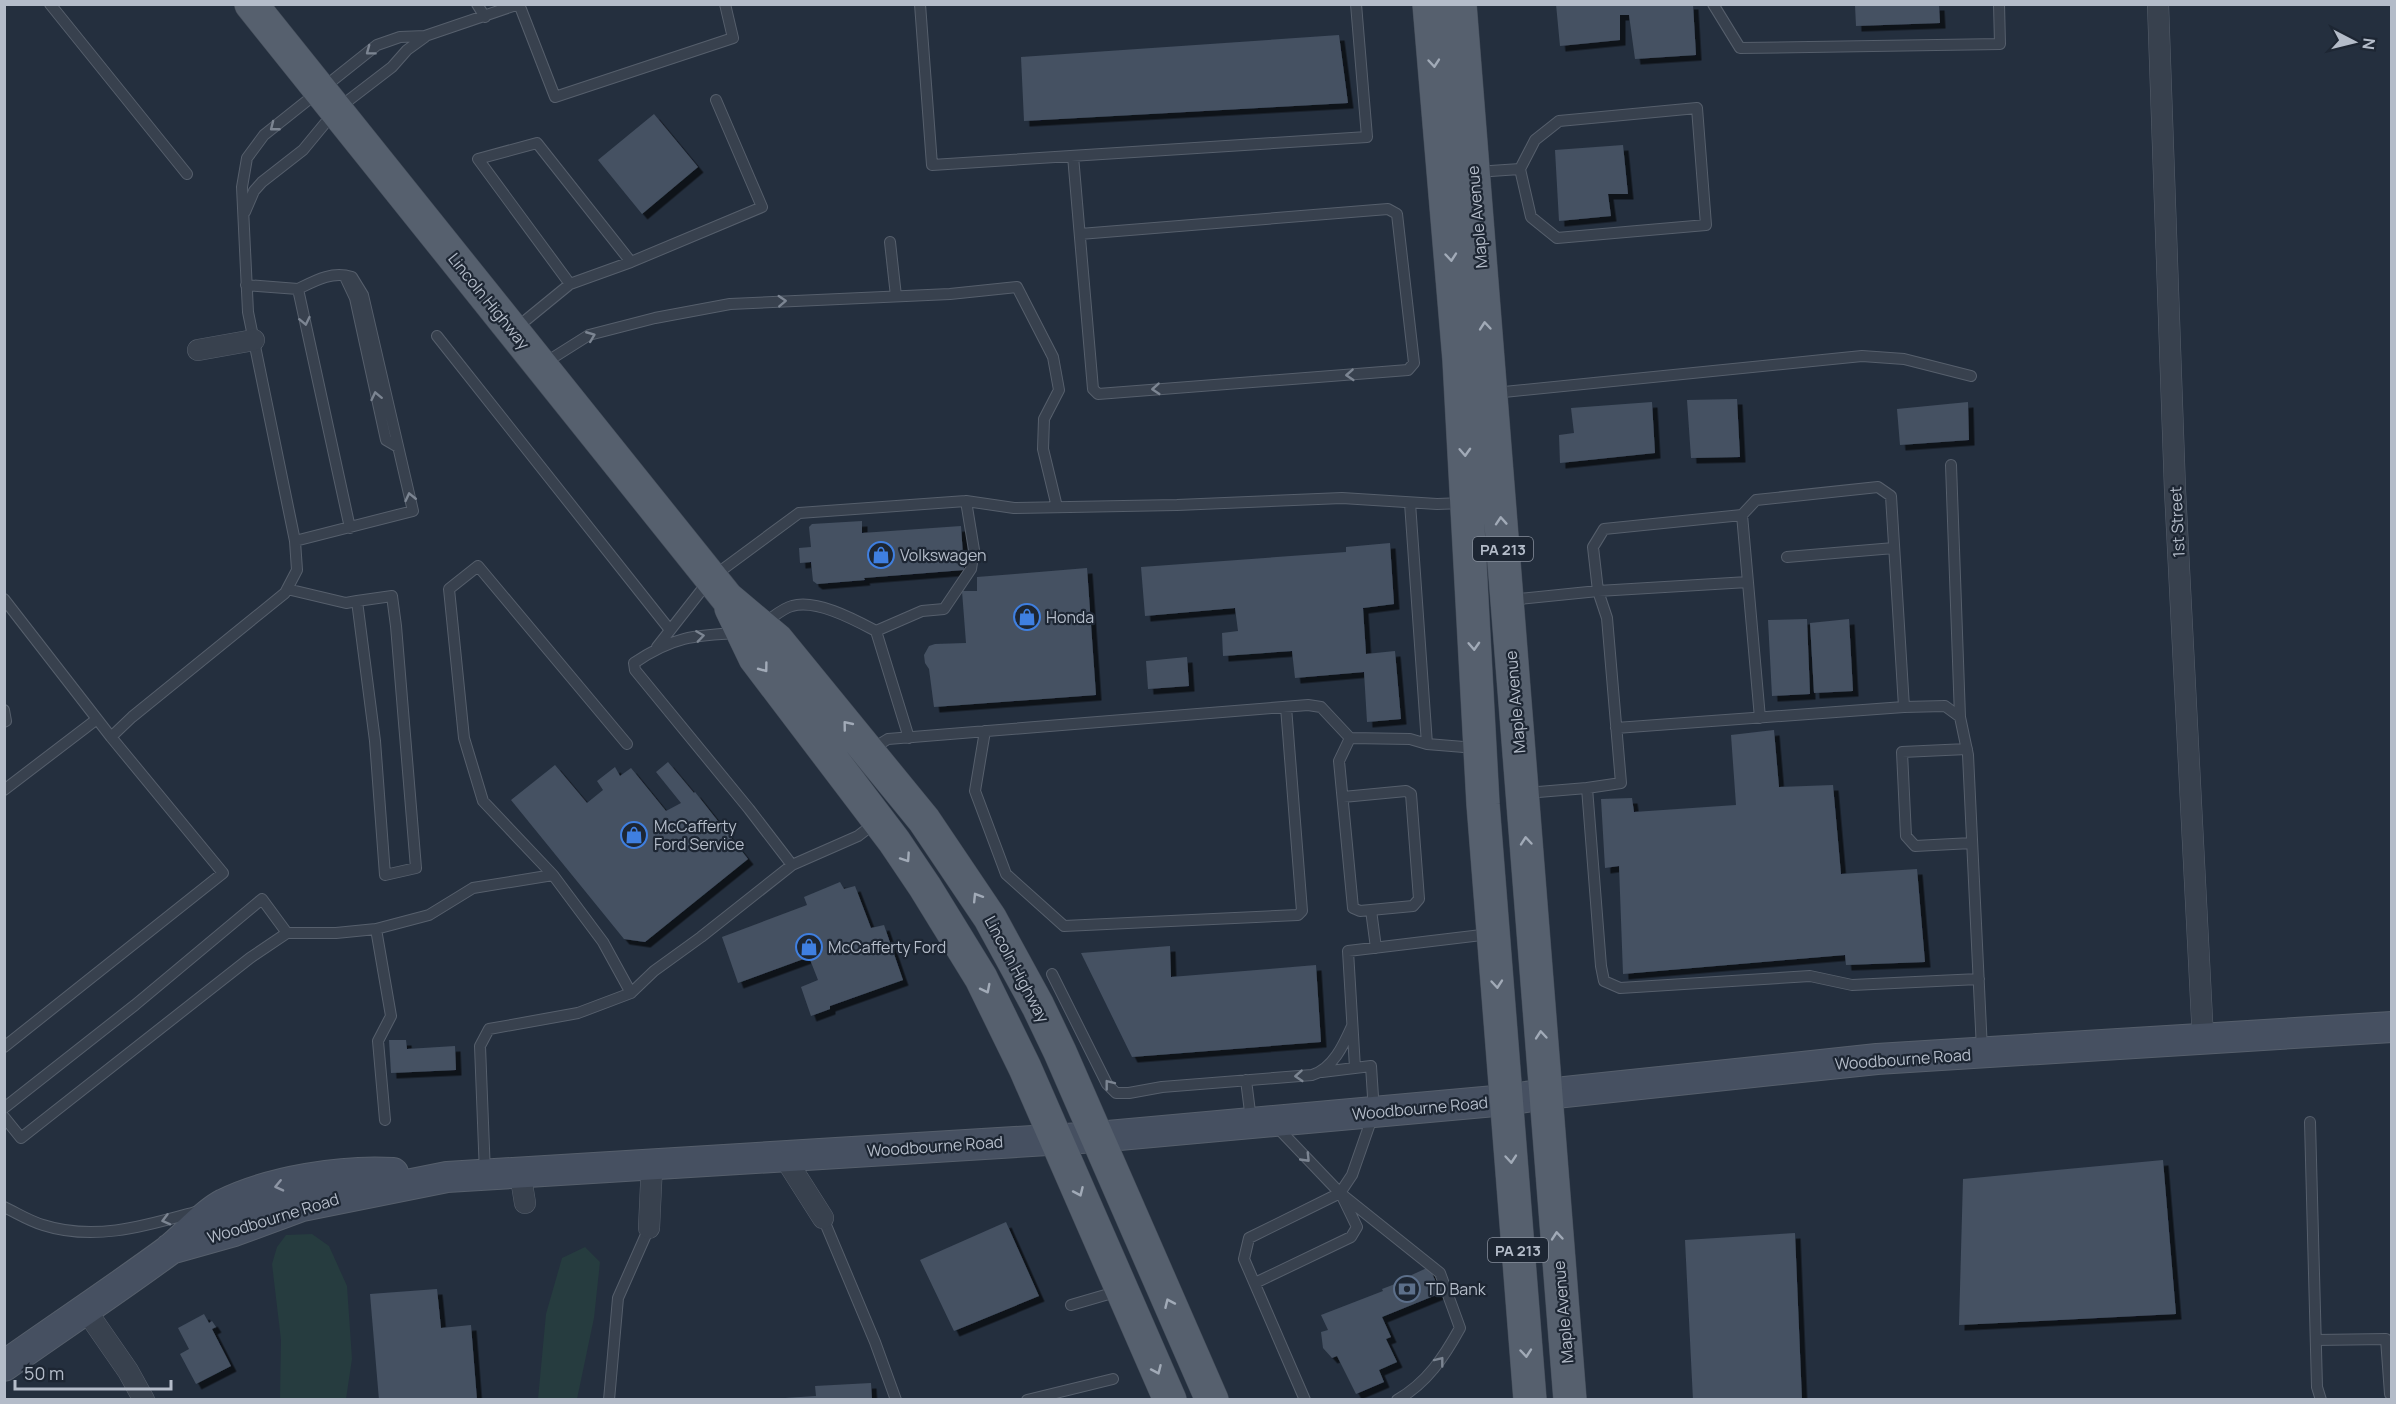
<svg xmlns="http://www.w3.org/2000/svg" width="2396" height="1404" font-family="Manrope,sans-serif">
  <defs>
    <filter id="shadow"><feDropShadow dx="5.5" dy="5.5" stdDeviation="0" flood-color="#0009"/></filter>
  </defs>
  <rect width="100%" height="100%" fill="#242f3e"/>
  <path fill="#263c3f" d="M312 1234 329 1246 347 1286 352 1359 346 1399H280L281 1340 272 1264 277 1247 286 1235Z
    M585 1247 600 1262 594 1318 577 1399H538L546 1314 562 1258Z"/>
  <path fill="#455162" filter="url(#shadow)" d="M1556 4H1693L1696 55 1635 59 1629 15H1620V40L1560 46Z
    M1855 5H1939L1940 23 1856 26Z
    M1339 35 1348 103 1024 121 1021 57Z
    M654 114 698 167 642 214 598 160Z
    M1623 145 1628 194H1608L1611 216 1559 221 1555 150Z
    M1737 399 1740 457 1691 458 1687 400Z
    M1652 402 1655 453 1560 463 1559 435 1574 433 1571 408Z
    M1968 402 1969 440 1900 445 1897 409Z
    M862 521V533L961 526 964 570 864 578 865 580 817 584 813 581 811 562 800 563 799 548 811 547 809 527 812 524Z
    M1390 543 1394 604 1363 608 1366 654 1395 651 1401 719 1367 722 1364 672 1295 678 1292 651 1223 656 1222 633 1238 631 1235 608 1145 616 1141 567 1346 552V547Z
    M1087 568 1096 695 934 707 929 669 925 663 924 655 929 646 935 644 966 643 962 591H977V577Z
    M1807 619 1810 694 1772 696 1768 620Z
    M1849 619 1853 691 1814 693 1810 623Z
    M1187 657 1189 686 1148 689 1146 661Z
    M1774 730 1779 787 1833 785 1841 874 1917 869 1925 962 1846 965 1845 955 1623 974 1619 866 1605 868 1601 799 1632 798 1634 812 1736 805 1731 735Z
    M668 762 694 793 695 792 748 859 645 942 624 939 511 800 555 765 587 803 603 790 597 781 615 767 620 776 631 768 666 811 681 803 656 772Z
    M840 882 844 889 855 886 871 928 884 925 903 980 830 1006V1009L811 1016 801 987 818 980 809 957 738 983 722 937 807 905 804 897Z
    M1170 946 1171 977 1316 965 1321 1042 1132 1057 1081 953Z
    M389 1040H406L407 1049 455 1046 456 1070 391 1073Z
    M2163 1160 2176 1314 1959 1325 1963 1179Z
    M1006 1222 1039 1296 954 1331 920 1260Z
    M1795 1233 1802 1400H1693L1685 1240Z
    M1429 1267 1441 1293 1382 1317 1391 1337 1386 1339 1397 1362 1379 1370 1384 1382 1356 1394 1337 1356 1332 1358 1323 1348 1321 1332 1328 1330 1321 1315 1383 1291 1382 1289 1403 1281V1279Z
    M437 1289 441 1328 471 1325 477 1400H379L370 1294Z
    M204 1314 209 1323 212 1321 216 1327 212 1329 231 1366 196 1384 180 1354 189 1349 178 1328Z
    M871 1383 872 1400H785V1398L816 1396 815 1386Z"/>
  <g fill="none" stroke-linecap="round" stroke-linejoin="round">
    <defs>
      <path id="service" d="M50 4 187 174
        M477 4 485 17
        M519 4 555 97 733 38 725 4
        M920 4 932 165 1367 137 1356 4
        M1713 4 1740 48 2000 44 1999 4
        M1073 156 1093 389 1098 394 1408 370 1414 363 1397 214 1388 209 1080 234
        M1476 172 1520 169 1531 217 1557 238 1706 225 1697 108 1559 121 1535 140 1520 169
        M245 212 254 191 262 182 303 150 336 110 392 67 407 50 425 37
        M890 242 896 296
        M346 279 355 298 386 440 398 447
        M570 284 478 159 537 143 631 262
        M246 285 298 289
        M515 329 570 284 631 262 762 207 716 100
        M437 336 670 630
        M543 364 589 335 655 318 730 304 950 294 1017 287 1053 357 1059 390 1044 419 1043 449 1057 507
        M1494 393 1862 356 1904 359 1971 376
        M1951 465 1960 717
        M1410 503 1427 744 1476 748
        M1742 515 1760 718
        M295 541 413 511 363 295 352 277C332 271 316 280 298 289L350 528
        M1787 557 1894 548
        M287 589 346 603 357 601 375 741 385 875 416 868 396 626 392 596 357 601
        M4 599 111 737
        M1510 600 1598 591 1748 582
        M764 623C772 618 783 608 792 606 817 599 855 620 876 631L909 738
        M876 631 922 611 944 609 971 569 974 550 966 501
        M739 633C694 635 672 637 634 663L635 670 749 809 792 865
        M657 647 711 578 799 513 966 501 1014 508 1177 505 1342 498 1437 504 1464 503
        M4 710 6 721 4 722
        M1616 728 1904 707
        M985 731 975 791 1006 874 1064 926 1298 915 1302 911 1286 707
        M1967 749 1902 752 1906 836 1915 846 1972 843
        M870 750 888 739 1308 705 1321 707 1350 738 1410 739 1427 744
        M1587 788 1621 783 1607 618 1598 591 1593 547 1604 529 1742 515 1756 500 1878 487 1891 496 1904 707 1945 706 1960 717 1968 755 1982 1050
        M4 790 97 719
        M1526 793 1587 788 1601 966 1604 981 1620 988 1810 976 1852 985 1979 979
        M1343 797 1406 791 1411 794 1419 899 1413 906 1360 911 1353 908 1339 761 1350 738
        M553 875 483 801 464 738 449 589 478 566 627 744
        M1371 910 1376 948
        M376 929 391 1016 378 1041 385 1120
        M1052 974 1107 1084 1116 1093H1129L1162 1087 1312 1075C1333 1069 1344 1044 1352 1026
        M4 1047 223 873 111 737 132 717 285 593 297 570 295 541 248 312 242 187 247 158 264 135 377 45 400 37 425 36 519 4
        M1355 1068 1348 951 1490 934
        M1246 1080 1251 1120
        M4 1108 135 1005 262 899 287 933
        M4 1117 21 1138 250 958 287 933H336L376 929 429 915 473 888 553 875 603 942 631 993
        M2310 1122 2317 1387 2321 1400
        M1276 1126 1340 1193 1440 1273 1460 1328C1444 1357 1427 1383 1397 1400
        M485 1174 480 1046 489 1029 578 1013 631 993 654 971 701 937 792 865 858 836 875 823
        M4 1207C17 1213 29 1221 43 1225 96 1242 148 1225 199 1211
        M823 1218 875 1342 896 1400
        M1255 1283 1351 1237 1357 1227 1342 1196
        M1071 1305 1119 1291
        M2316 1340 2386 1339 2390 1394
        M609 1400 618 1298 649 1228
        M1027 1400 1113 1379
        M1305 1400 1244 1259 1249 1238 1340 1193 1352 1175 1374 1112 1371 1066 1322 1072"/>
      <path id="minor" d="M2158 4 2175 490 2203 1039
        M198 350 254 340
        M783 1155 823 1218
        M520 1172 525 1203
        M649 1228 652 1164
        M85 1309 128 1371 144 1400"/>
      <path id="secondary" d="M170 1249 234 1231 302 1206 447 1177 1097 1137 1506 1100 1546 1094 1877 1059 2392 1027
        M4 1366C59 1327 115 1290 168 1251 186 1237 205 1214 224 1204 271 1181 342 1170 393 1173"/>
      <path id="primary" d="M251 4 727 598 777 640 924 820 990 918 1038 1006 1060 1052 1212 1400
        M1429 4 1459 360 1483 804 1530 1400
        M1460 4 1570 1400
        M731 608 755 658 894 841 925 887 981 978 1025 1068 1170 1400"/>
    </defs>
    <use href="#service" stroke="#565f6c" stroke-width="12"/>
    <use href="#minor" stroke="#565f6c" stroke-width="22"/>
    <use href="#secondary" stroke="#565f6c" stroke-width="32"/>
    <use href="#primary" stroke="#414a57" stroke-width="34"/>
    <use href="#service" stroke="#38414e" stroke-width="10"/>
    <use href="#minor" stroke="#38414e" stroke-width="21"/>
    <use href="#secondary" stroke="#465061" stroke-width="30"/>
    <use href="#primary" stroke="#56606e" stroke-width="33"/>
  </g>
  <defs><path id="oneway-chevron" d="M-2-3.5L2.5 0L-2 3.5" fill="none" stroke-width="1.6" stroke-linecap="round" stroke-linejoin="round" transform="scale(1.5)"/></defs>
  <g stroke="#7c8592">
    <use href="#oneway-chevron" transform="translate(370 51) rotate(143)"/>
    <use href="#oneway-chevron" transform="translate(274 127) rotate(142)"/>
    <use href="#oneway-chevron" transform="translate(782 301) rotate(-3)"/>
    <use href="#oneway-chevron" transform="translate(305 321) rotate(78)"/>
    <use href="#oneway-chevron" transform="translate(591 336) rotate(-22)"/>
    <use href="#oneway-chevron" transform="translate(1350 375) rotate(176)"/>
    <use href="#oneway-chevron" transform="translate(1156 389) rotate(176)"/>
    <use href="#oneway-chevron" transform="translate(376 396) rotate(-102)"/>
    <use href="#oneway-chevron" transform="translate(410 497) rotate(-103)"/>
    <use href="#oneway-chevron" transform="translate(700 636) rotate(-8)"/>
    <use href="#oneway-chevron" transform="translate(1299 1076) rotate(176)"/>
    <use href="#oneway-chevron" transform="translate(1109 1084) rotate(-128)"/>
    <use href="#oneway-chevron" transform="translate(1306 1158) rotate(46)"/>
    <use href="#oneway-chevron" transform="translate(166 1220) rotate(165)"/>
    <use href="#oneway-chevron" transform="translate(1440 1361) rotate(-52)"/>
  </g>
  <g stroke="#a1aab7">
    <use href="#oneway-chevron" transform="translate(1434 63) rotate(85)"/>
    <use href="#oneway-chevron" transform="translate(1451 257) rotate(85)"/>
    <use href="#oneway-chevron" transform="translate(1485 326) rotate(-95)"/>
    <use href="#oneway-chevron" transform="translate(1465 452) rotate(87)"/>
    <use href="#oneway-chevron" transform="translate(1501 521) rotate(-94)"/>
    <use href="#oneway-chevron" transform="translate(1474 646) rotate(87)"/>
    <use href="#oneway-chevron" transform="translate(764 668) rotate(53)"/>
    <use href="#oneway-chevron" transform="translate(847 725) rotate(-129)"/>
    <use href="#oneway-chevron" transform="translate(1526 841) rotate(-95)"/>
    <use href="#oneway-chevron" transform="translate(906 858) rotate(56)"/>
    <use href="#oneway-chevron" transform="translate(977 897) rotate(-122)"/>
    <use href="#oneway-chevron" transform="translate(1497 984) rotate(85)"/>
    <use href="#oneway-chevron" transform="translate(986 989) rotate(63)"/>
    <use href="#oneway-chevron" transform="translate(1541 1035) rotate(-95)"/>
    <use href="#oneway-chevron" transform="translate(1511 1159) rotate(85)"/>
    <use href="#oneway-chevron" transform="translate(1079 1192) rotate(66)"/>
    <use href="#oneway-chevron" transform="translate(1557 1236) rotate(-95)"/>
    <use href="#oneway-chevron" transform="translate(1169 1303) rotate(-114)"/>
    <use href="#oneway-chevron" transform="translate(1526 1353) rotate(85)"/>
    <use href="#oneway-chevron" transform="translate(1157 1370) rotate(66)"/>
  </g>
  <use stroke="#8e96a5" href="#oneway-chevron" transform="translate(279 1186) rotate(167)"/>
  <defs>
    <symbol id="shop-ring" viewBox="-11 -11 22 22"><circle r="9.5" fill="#1d2633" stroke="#3f7fe0" stroke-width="1.5"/><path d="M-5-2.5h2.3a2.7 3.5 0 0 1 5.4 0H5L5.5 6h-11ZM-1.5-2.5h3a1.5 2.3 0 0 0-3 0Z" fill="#3f7fe0"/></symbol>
    <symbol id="bank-ring" viewBox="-11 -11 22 22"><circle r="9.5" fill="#1d2633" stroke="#5c6f8a" stroke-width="1.5"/><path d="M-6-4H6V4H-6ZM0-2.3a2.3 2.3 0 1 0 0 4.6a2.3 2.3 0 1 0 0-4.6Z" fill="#5c6f8a"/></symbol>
  </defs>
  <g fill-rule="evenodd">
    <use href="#shop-ring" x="866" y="540" width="30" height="30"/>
    <use href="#shop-ring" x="1012" y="602" width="30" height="30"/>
    <use href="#shop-ring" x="619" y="820" width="30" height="30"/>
    <use href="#shop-ring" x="794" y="932" width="30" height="30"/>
    <use href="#bank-ring" x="1392" y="1274" width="30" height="30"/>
  </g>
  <g text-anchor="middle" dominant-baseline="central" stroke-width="4.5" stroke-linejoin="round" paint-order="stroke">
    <g fill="#1d2633" stroke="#878f9c" stroke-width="1.5">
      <rect x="1473" y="537" width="60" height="24" rx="4.5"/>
      <rect x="1488" y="1238" width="60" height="24" rx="4.5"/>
    </g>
    <g font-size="15" font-weight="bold" fill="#b4bcc9">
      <text x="1503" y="549">PA 213</text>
      <text x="1518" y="1250">PA 213</text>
    </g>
    <g font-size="16" fill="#b4bcc9" stroke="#1d2633">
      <text transform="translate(1477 217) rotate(-95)">Maple Avenue</text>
      <text transform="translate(489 301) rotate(51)">Lincoln Highway</text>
      <text transform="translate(2177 522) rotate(-93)">1st Street</text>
      <text transform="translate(1515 702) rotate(-95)">Maple Avenue</text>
      <text transform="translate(1017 969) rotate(62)">Lincoln Highway</text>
      <text transform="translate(1903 1059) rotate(-4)">Woodbourne Road</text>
      <text transform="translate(1420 1108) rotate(-5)">Woodbourne Road</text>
      <text transform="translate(935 1146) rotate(-4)">Woodbourne Road</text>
      <text transform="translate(273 1218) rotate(-17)">Woodbourne Road</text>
      <text transform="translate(1563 1312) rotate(-95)">Maple Avenue</text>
    </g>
    <g font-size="16" fill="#b4bcc9" stroke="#1d2633" text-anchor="start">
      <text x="900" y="555">Volkswagen</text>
      <text x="1046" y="617">Honda</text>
      <text x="654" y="826">McCafferty<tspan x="654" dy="18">Ford Service</tspan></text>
      <text x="828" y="947">McCafferty Ford</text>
      <text x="1426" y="1289">TD Bank</text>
    </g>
  </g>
  <rect width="2396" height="1404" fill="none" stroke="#b4bcc9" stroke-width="12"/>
  <g transform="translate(2354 42) rotate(97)" stroke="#1d2633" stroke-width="4.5" paint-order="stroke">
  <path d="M0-4.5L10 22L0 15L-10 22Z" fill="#b4bcc9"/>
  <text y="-9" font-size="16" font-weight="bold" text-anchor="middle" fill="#b4bcc9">N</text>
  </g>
  <path d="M15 1380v9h156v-9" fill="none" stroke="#b4bcc9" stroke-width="3"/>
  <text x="24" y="1380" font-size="18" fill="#b4bcc9" stroke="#1d2633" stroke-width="4.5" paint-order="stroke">50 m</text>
</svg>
